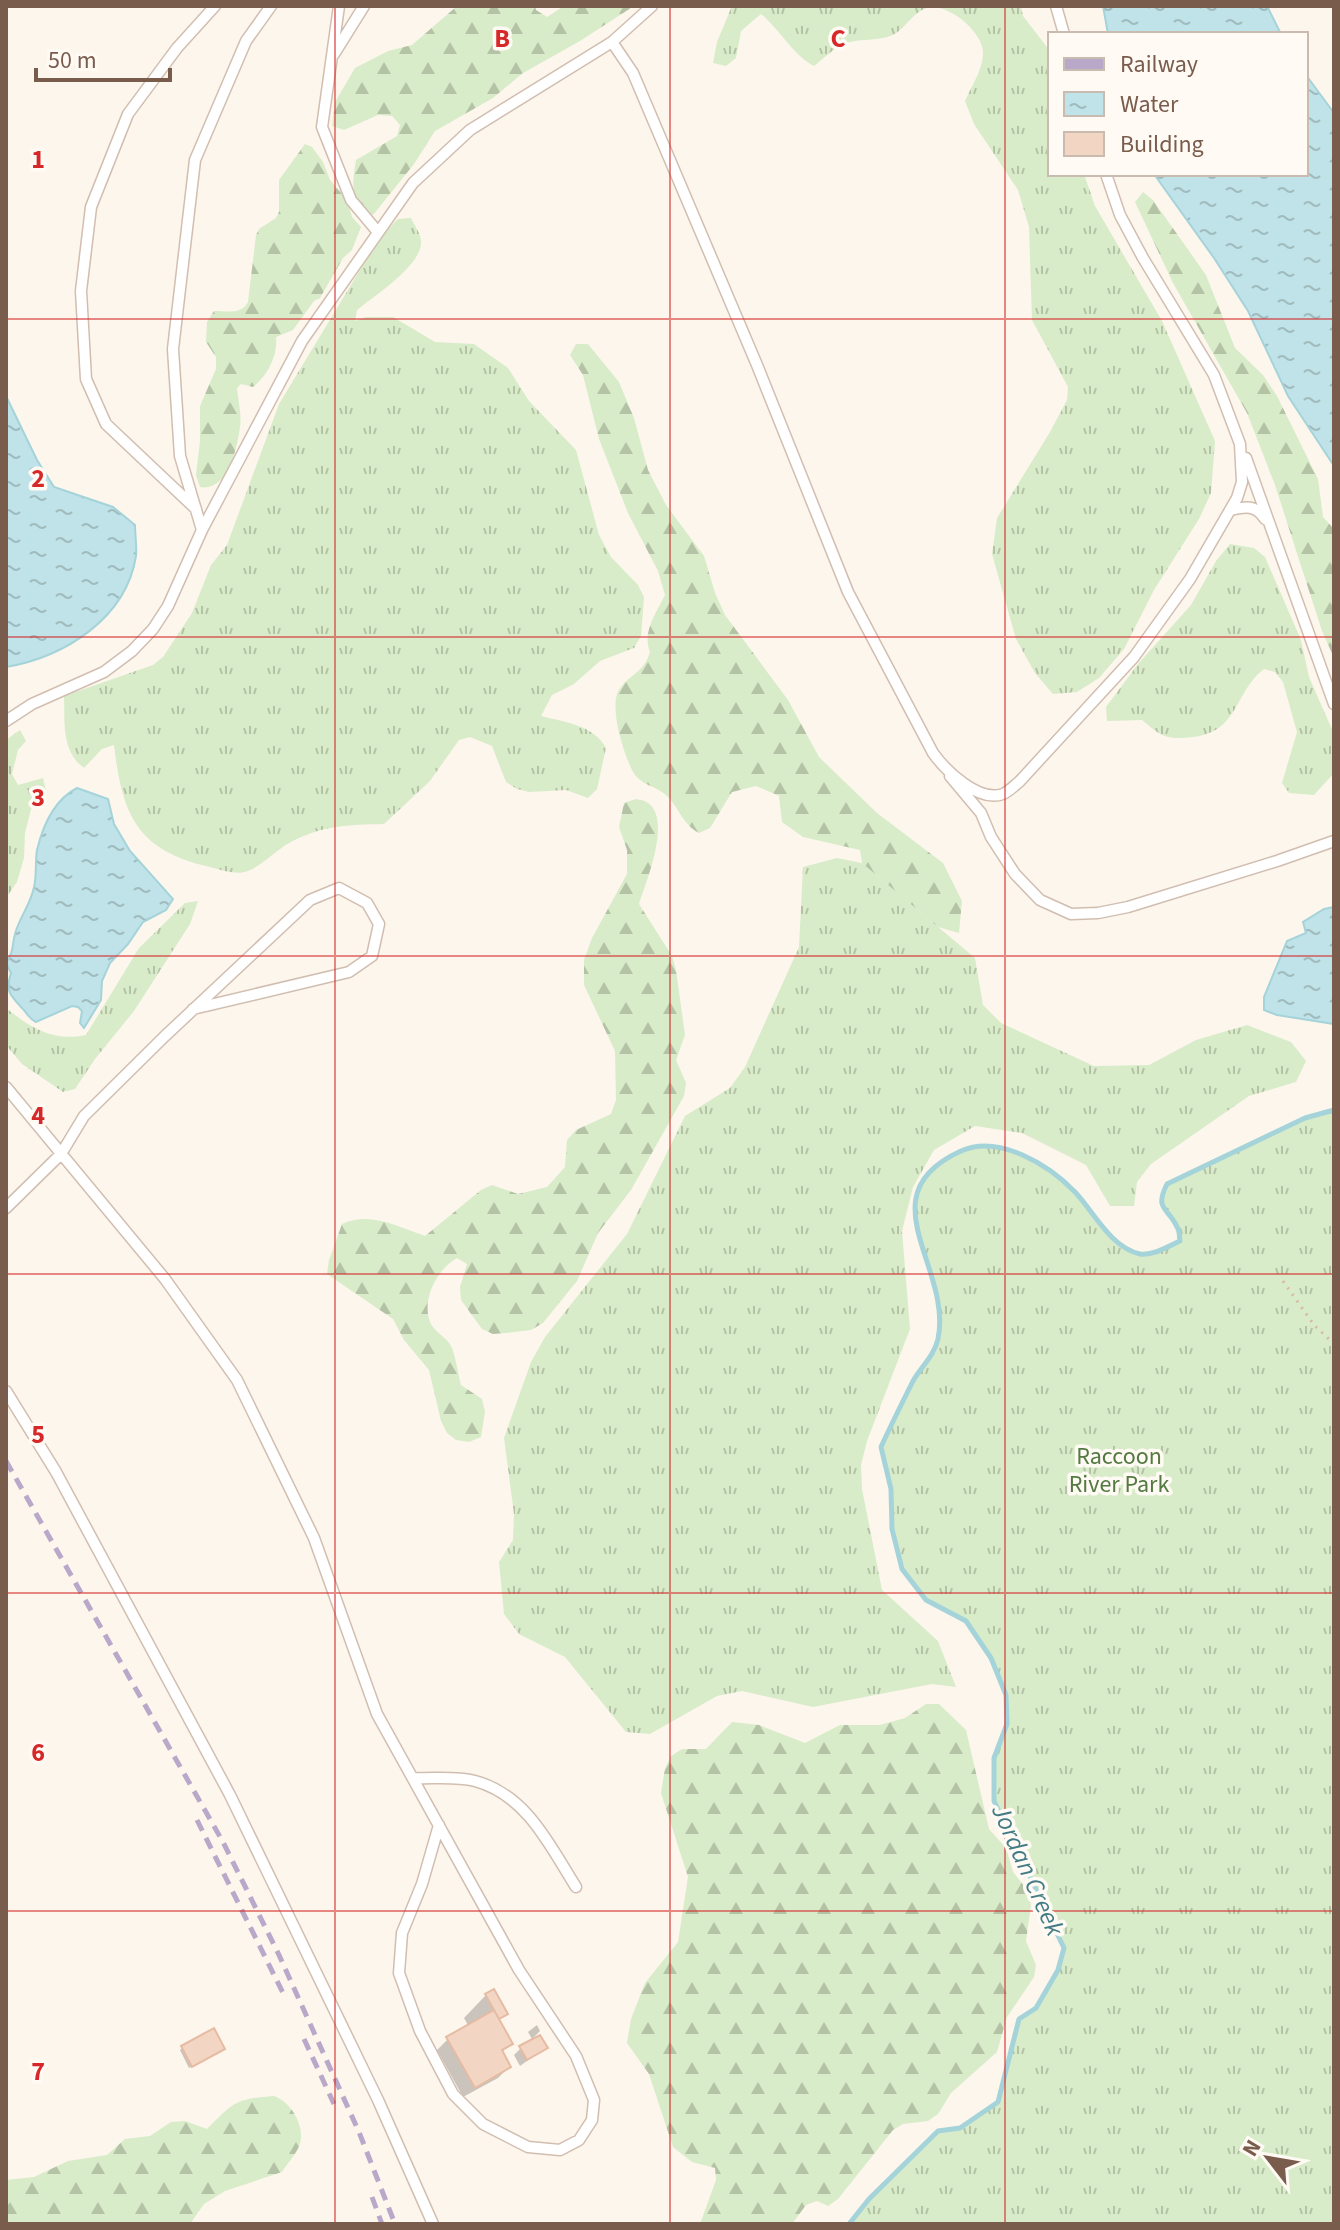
<svg xmlns="http://www.w3.org/2000/svg" width="1340" height="2230" font-family="'Source Sans 3',sans-serif">
  <defs>
    <pattern id="grass-tufts" width="24" height="20" patternUnits="userSpaceOnUse" patternTransform="scale(2)"><rect width="24" height="20" fill="#d8ecc9"/><path d="M3 7l-1-3M5 7V3M7 7l1-3M15 17l-1-3M17 17v-4M19 17l1-3" fill="none" stroke="#b4c2a5"/></pattern>
    <pattern id="forest-firs" width="22" height="20" patternUnits="userSpaceOnUse" patternTransform="scale(2)"><rect width="22" height="20" fill="#d8ecc9"/><path d="M5 1l3.5 6h-7zM16 11l3.5 6h-7z" fill="#b4c2a5"/></pattern>
    <pattern id="water-ripples" width="26" height="14" patternUnits="userSpaceOnUse" patternTransform="scale(2)"><rect width="26" height="14" fill="#bfe3e8"/><path d="M2 4q2-2 4 0t4 0M15 11q2-2 4 0t4 0" fill="none" stroke="#a0bbbe"/></pattern>
  </defs>
  <rect width="100%" height="100%" fill="#fdf6ec"/>
  <path fill="url(#grass-tufts)" d="M732 6H1021L1023 16 1050 51V174H1084L1095 206 1162 321 1215 441 1211 493 1199 519 1154 590 1124 649 1099 678 1077 692 1053 694 1035 673 1016 639 992 554 997 518 1050 432 1067 400 1068 387 1032 320 1029 227 1018 190 974 124 965 101C971 87 982 71 983 55 985 33 948 2 927 8 913 12 905 29 893 35 876 42 857 38 844 44 834 48 823 59 814 66 794 56 780 30 761 14L741 31 736 58 726 66 713 63 717 42Z
    M411 218C414 225 421 234 421 241 423 265 374 296 357 310L355 321 366 317H393L435 342 474 344 508 368 529 401 576 450 599 535 611 557 638 585 644 597 641 636 634 648 600 661 574 684 552 695 541 716C564 722 594 725 606 748L597 789 588 798 566 790 529 792 517 789 506 782 492 746 470 737 459 740 430 781 384 824C347 825 323 825 289 843 275 851 263 865 248 871 236 876 219 869 206 866 135 849 122 812 114 745L102 749 84 768C61 751 65 722 64 696L153 665 163 657 192 613 211 565 227 545 279 404 380 237 398 219Z
    M1230 544 1254 548 1265 557 1301 640 1309 677 1334 734V773L1314 795 1289 793 1282 783 1297 732 1283 682 1275 672 1264 669C1234 692 1239 732 1193 737 1166 740 1162 737 1142 720L1107 721 1106 707 1138 664 1191 605 1216 561Z
    M20 730 26 741 18 750 12 774 18 785 43 778 46 790 31 809 25 833 24 858 17 882 6 898V740Z
    M837 858 862 863 975 958 983 1005 1001 1023 1094 1066 1149 1065 1196 1040 1247 1025 1291 1042 1306 1061 1296 1082 1249 1096 1151 1164 1137 1182 1134 1206H1110L1086 1165 1022 1133 975 1126 934 1150 913 1187 902 1231 910 1329 867 1441 861 1465 862 1489 882 1590 938 1641 956 1687 932 1684 813 1707 742 1691 717 1696 650 1734 626 1732 565 1657 519 1634 504 1614 499 1562 513 1540 514 1514 504 1438 531 1362 545 1337 627 1234 685 1116 730 1088 745 1067 799 947 803 867Z
    M198 901 190 924 134 1011 95 1059 75 1089 63 1092 22 1064 6 1045V1008C31 1028 53 1042 86 1035L139 948 185 903Z
    M1334 1110V2224H849L869 2199 938 2131 960 2128 998 2102 1019 2019 1036 2008 1058 1970 1064 1948 994 1801V1758L1007 1724 1006 1695 991 1658 966 1621 926 1600 902 1569 892 1529 891 1489 881 1447C891 1425 902 1403 913 1381 921 1367 935 1356 938 1339 953 1267 864 1195 961 1151 999 1134 1049 1165 1075 1192 1094 1212 1111 1248 1140 1254 1153 1256 1169 1246 1180 1240 1179 1236 1179 1231 1177 1227 1168 1207 1154 1210 1167 1184L1305 1118Z"/>
  <path fill="url(#forest-firs)" d="M457 6H535L536 10 547 17 564 6H634L580 41 523 73 493 98 435 131 414 164 373 215C349 201 352 185 356 160L397 136 400 125 392 116 378 115 344 130 332 126 335 102 355 68 388 51 412 45Z
    M305 144 312 147 323 162 330 180 347 200 352 217 361 227 352 250 343 258 320 298 314 301 293 330 276 337C278 355 268 375 253 387L241 384 237 388C238 400 242 415 240 427 237 448 228 492 200 487L196 475 200 441V406L216 369V357L206 342 207 322 214 311C227 311 241 315 248 302L256 235 259 229 276 218 279 212V180Z
    M1143 192 1153 200 1206 275 1235 348 1263 375 1277 396 1318 479 1323 517 1334 529V658L1322 631 1275 485 1247 413 1173 283 1135 202Z
    M576 344H588L619 382 634 418 648 470 666 505 704 556 715 593 725 615 788 700 819 757 877 813 943 863 962 901 959 933 938 927 862 863 860 850 803 837 782 822 779 796 756 786 732 792 710 828 699 833C682 824 679 807 666 795 657 787 641 784 635 775 625 760 608 706 619 690 629 674 644 673 650 652 642 631 656 614 665 595L658 571 628 513 599 439 583 375 570 355Z
    M636 799C640 800 644 800 648 803 672 820 646 882 639 904L672 956 676 970 685 1035 676 1060 686 1083 684 1096 631 1190 598 1233 577 1281 543 1323 531 1330 506 1333 493 1334 482 1329 461 1300 460 1287 467 1264 457 1258C437 1269 420 1301 431 1324 436 1333 448 1338 452 1348 456 1359 458 1373 461 1385L482 1399 485 1412 481 1437 469 1442 456 1440 447 1433 441 1421 429 1370 404 1340 393 1319 327 1274 329 1260 342 1224C370 1211 398 1227 425 1236L481 1190 492 1185 518 1194 547 1187 565 1167 567 1140 576 1130 611 1114 616 1100 615 1051 584 985V960L592 938 627 874V850L619 827 624 803Z
    M926 1704H939L966 1730 989 1829 1006 1848 1013 1872 1029 1892 1031 1905 1026 1941 1036 1965 1034 1977 1007 2017 997 2052 951 2093 938 2114 928 2121 903 2124 893 2130 838 2199 828 2206 817 2201 806 2205 792 2224H700L716 2180 715 2168 692 2162 673 2147 649 2074 627 2043 631 2019 645 1983 678 1942 688 1877 661 1793 665 1768 671 1756 682 1749H706L732 1722 759 1725 805 1743 840 1725H880L905 1718Z
    M274 2096C291 2102 305 2125 300 2144 297 2153 287 2164 282 2172L225 2191 204 2204 190 2224H6V2180L34 2177 68 2161 107 2155 125 2139 150 2136 171 2122 185 2121 207 2129C234 2102 235 2099 274 2096Z"/>
  <path fill="url(#water-ripples)" stroke="#a5d3da" stroke-width="2" d="M1103 6H1267L1281 34H1108Z
    M1306 75 1334 113V466L1288 396 1248 311 1214 258 1154 174H1306Z
    M6 396 37 460 54 487 113 507 135 525C135 535 137 546 136 556 126 619 64 657 6 667Z
    M77 788 108 799 114 824 130 851 173 899 166 910 143 922 128 944 110 963 102 981 101 1000 84 1028 80 1023 82 1011 78 1007 72 1006 36 1022C29 1019 28 1014 22 1008 10 995 5 991 11 973L6 963C15 948 11 949 15 934 19 918 31 904 34 887 37 875 35 862 37 850 43 825 54 800 77 788Z
    M1334 907V1024L1277 1015 1264 1010V997L1287 941 1306 933 1303 922 1324 909Z"/>
  <path fill="#0003" d="M486 1995 505 2014 498 2021 510 2043 501 2053 509 2067 498 2078 463 2097 437 2050 448 2039 469 2027 464 2018Z
    M537 2025 540 2031 532 2039 528 2032Z
    M183 2047 220 2052 189 2068 180 2050Z
    M521 2048H545L520 2066 514 2055Z"/>
  <g fill="none" stroke-linecap="round" stroke-linejoin="round">
    <path stroke="#a5d3da" stroke-width="5" d="M849 2224 869 2199 938 2131 960 2128 998 2102 1019 2019 1036 2008 1058 1970 1064 1948 994 1801V1758L1007 1724 1006 1695 991 1658 966 1621 926 1600 902 1569 892 1529 891 1489 881 1447C891 1425 902 1403 913 1381 921 1367 934 1356 938 1339 953 1267 864 1195 961 1151 999 1134 1049 1165 1075 1192 1094 1212 1111 1248 1140 1254 1153 1256 1169 1246 1180 1241 1179 1236 1180 1231 1177 1227 1168 1207 1154 1210 1167 1184L1305 1118 1334 1110"/>
  </g>
  <path fill="#f3d5c3" stroke="#e6bba3" stroke-width="2" d="M494 1989 508 2014 499 2019 485 1994Z
    M494 2010 513 2044 502 2050 511 2067 475 2088 446 2037Z
    M214 2028 225 2049 192 2067 181 2046Z
    M540 2035 548 2048 527 2060 519 2046Z"/>
  <g fill="none" stroke-linecap="round" stroke-linejoin="round">
    <defs>
      <path id="service" d="M339 6 322 127 351 200 377 231
        M1056 6 1064 34
        M612 42 633 73 757 365 848 592 933 753C946 771 979 803 1003 794 1008 792 1014 786 1019 782L1134 657 1190 579 1237 498 1242 482 1240 444 1214 375 1143 258 1120 215 1106 174
        M334 54 364 6
        M1246 458 1334 704
        M196 509 106 424 86 379 81 291 91 207 128 114 177 48 215 6
        M1231 510C1246 506 1256 505 1265 519
        M202 530 180 456 173 349 195 160 246 41 271 6
        M6 721 32 704 104 672 132 651 153 629 168 606 202 530 302 341 413 183 470 130 612 42 652 6
        M950 776 981 813 991 837 1015 874 1040 900 1071 914 1098 913 1128 907 1277 861 1334 841
        M6 1087 165 1279 237 1380 314 1538 377 1714 519 1970 576 2056 594 2100 592 2120 579 2140 560 2150 528 2147 483 2124 453 2094 420 2031 399 1973 402 1933 422 1884 439 1825
        M6 1208 61 1154 84 1116 165 1036 310 900 339 888 367 903 379 924 372 956 349 972 193 1009
        M6 1391 56 1472 230 1795 378 2100 433 2224
        M413 1778C432 1779 456 1776 475 1781 527 1795 550 1846 576 1887"/>
    </defs>
    <use href="#service" stroke="#d1beb0" stroke-width="13"/>
    <path stroke="#d9b8a5" stroke-width="3" stroke-dasharray="2 6" stroke-linecap="butt" d="M1283 1281 1314 1325 1334 1344"/>
    <use href="#service" stroke="#fff" stroke-width="10"/>
    <path stroke="#b9a8c9" stroke-width="5" stroke-dasharray="12 8" stroke-linecap="butt" d="M6 1461 223 1842 279 1955 359 2132 395 2224
      M197 1820 286 1999
      M304 2039 334 2104
      M372 2197 382 2224"/>
  </g>
  <path fill="none" stroke="#d62828" stroke-width="2" stroke-opacity="0.55" d="M335 6V2224M670 6V2224M1005 6V2224M6 319H1334M6 637H1334M6 956H1334M6 1274H1334M6 1593H1334M6 1911H1334"/>
  <g text-anchor="middle" dominant-baseline="central" stroke-width="7" stroke-linejoin="round" paint-order="stroke">
    <g font-size="24" fill="#537a41" stroke="#fffaf3">
      <text x="1119" y="1456">Raccoon<tspan x="1119" dy="28">River Park</tspan></text>
    </g>
    <g font-size="26" font-style="italic" fill="#437c86" stroke="#fffaf3">
      <text transform="translate(1028 1870) rotate(66)">Jordan Creek</text>
    </g>
  </g>
  <g font-size="26" text-anchor="middle" font-weight="bold" fill="#d62828" stroke="#fffaf3" stroke-width="7" stroke-linejoin="round" paint-order="stroke">
    <text x="502" y="47">B</text>
    <text x="838" y="47">C</text>
    <text x="38" y="168">1</text>
    <text x="38" y="487">2</text>
    <text x="38" y="806">3</text>
    <text x="38" y="1124">4</text>
    <text x="38" y="1443">5</text>
    <text x="38" y="1761">6</text>
    <text x="38" y="2080">7</text>
  </g>
  <rect width="1340" height="2230" fill="none" stroke="#7a5c4d" stroke-width="16"/>
  <rect x="1048" y="32" width="260" height="144" fill="#fffaf3" stroke="#cabbb1" stroke-width="2"/>
  <rect x="1064" y="58" width="40" height="12" fill="#b9a8c9" stroke="#cabbb1" stroke-width="2"/>
  <text x="1120" y="72" font-size="24" fill="#7a5c4d">Railway</text>
  <rect x="1064" y="92" width="40" height="24" fill="url(#water-ripples)" stroke="#cabbb1" stroke-width="2"/>
  <text x="1120" y="112" font-size="24" fill="#7a5c4d">Water</text>
  <rect x="1064" y="132" width="40" height="24" fill="#f3d5c3" stroke="#cabbb1" stroke-width="2"/>
  <text x="1120" y="152" font-size="24" fill="#7a5c4d">Building</text>
  <g transform="translate(1268 2158) rotate(301)" stroke="#fffaf3" stroke-width="6" paint-order="stroke">
  <path d="M0-6L14 30L0 20L-14 30Z" fill="#7a5c4d"/>
  <text y="-12" font-size="22" font-weight="bold" text-anchor="middle" fill="#7a5c4d">N</text>
  </g>
  <path d="M36 68v12h134v-12" fill="none" stroke="#7a5c4d" stroke-width="4"/>
  <text x="48" y="68" font-size="24" fill="#7a5c4d" stroke="#fffaf3" stroke-width="6" paint-order="stroke">50 m</text>
</svg>
